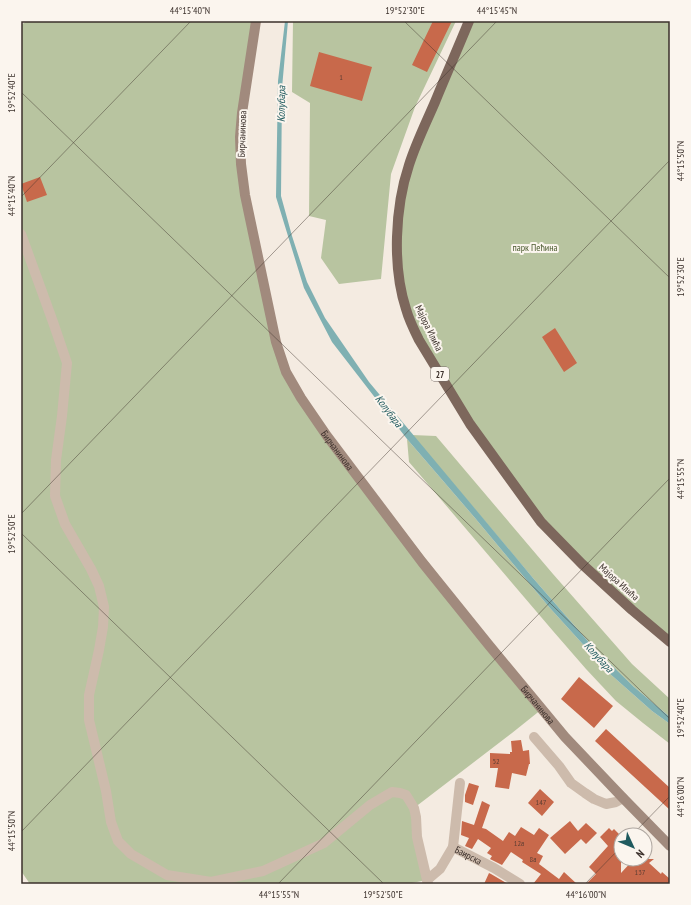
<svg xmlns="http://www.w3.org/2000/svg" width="691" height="905" font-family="'PT Sans Narrow',sans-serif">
  <rect width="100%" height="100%" fill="#f4ebe1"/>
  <path fill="#b8c4a0" d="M27 21H256L241 164 276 342 301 398 542 709 512 733 414 808 427 880 407 884H30L21 871V25Z
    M293 21H456L415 107 391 174 381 279 339 284 321 258 326 220 309 216 310 103 292 92Z
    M470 21H670V642L557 539 470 424 405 308 398 254 406 179Z
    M412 435 436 436 553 574 632 664 670 699V717L634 687 593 647 533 578Z
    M407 439 475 518 549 607 609 673 652 711 670 724V744L643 723 616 701 586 669 553 631 409 462Z"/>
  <path fill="#7fb0b2" d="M285 21H288L282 88 281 196 292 236 307 282 325 318 369 382 533 578 593 647 634 687 670 717V724L652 711 609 673 549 607 475 518 407 439 332 342 304 288 276 197 278 81Z"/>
  <path fill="#c8694b" d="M433 21H452L427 72 412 65Z
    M319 52 372 67 362 101 310 86Z
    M40 177 47 195 27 202 21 184Z
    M555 328 577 363 564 372 542 337Z
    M579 677 613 706 594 728 561 699Z
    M606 729 670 788V810L595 741Z
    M521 740 523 751 529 750 530 764H529L526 776 512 773 509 789 495 787 498 768H490V753L510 754V752H512L511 741Z
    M469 783 479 786 473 805 465 802V795Z
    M540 789 554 802 542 816 528 803Z
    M482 801 490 805 482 828 486 829 503 841 509 832 515 836 521 827 534 835 539 828 549 835 537 853 543 856 539 864 559 879 564 872 577 884H533L541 874 522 862 523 860 511 852 502 865 490 859 492 856 487 853 491 848 478 839 472 849 465 846 469 838 461 835 462 821 474 825Z
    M570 821 578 831 586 823 597 833 586 844 581 839 565 854 550 838Z
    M609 828 612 831 614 829 621 836V873L634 859H654L649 863 661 874 662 872 670 879V884H586L596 874 589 867 608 846 600 837Z
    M489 873 491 874 508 884H484Z"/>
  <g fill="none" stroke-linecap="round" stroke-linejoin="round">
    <g stroke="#cdbbac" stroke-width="10">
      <path d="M21 234 53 322 67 363 62 416 56 460 55 496 65 524 91 569 99 586 104 607 103 627 99 650 89 695V720L106 791 111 822 118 841 131 854 167 875 211 882 263 871 324 843 370 805 392 792 400 793 406 795 414 808 416 817 417 837 428 884"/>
      <path d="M534 737 559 766 571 783 585 793 594 799 606 804 616 802 623 798"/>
      <path d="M453 847 460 783"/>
      <path id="s1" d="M427 880 440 869 453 847 494 868 520 884"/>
    </g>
    <path stroke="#a18a7d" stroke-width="10" id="s2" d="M256 21 242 113 240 137 241 164 245 195 276 342 286 372 301 398 327 436 422 562 488 644 565 737 623 798 670 846"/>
    <path stroke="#7d675c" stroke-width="10" d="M469 21C458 48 446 75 435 102 426 123 416 143 409 165 395 207 392 266 406 309 409 320 414 330 419 340L470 424 541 522 582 564 632 610 670 642"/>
  </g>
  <path fill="none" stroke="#3b302b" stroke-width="1" stroke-opacity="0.45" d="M404 21 670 278M21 92 670 719M21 197 191 21M21 514 497 21M21 533 384 884M21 832 670 160M632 835 670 796M278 884 670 478M585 884 621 847"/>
  <g text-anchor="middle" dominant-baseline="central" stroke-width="4" stroke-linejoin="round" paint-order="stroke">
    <g font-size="8" fill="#5e3e33">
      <text x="341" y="77">1</text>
      <text x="496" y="761">52</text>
      <text x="541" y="802">147</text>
      <text x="519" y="843">12a</text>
      <text x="533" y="859">8a</text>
      <text x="640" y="872">137</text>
    </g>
    <rect fill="#fbf5ee" stroke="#756b66" stroke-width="1" x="431" y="367" width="18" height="14" rx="3"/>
    <g font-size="9" font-weight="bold" fill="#3b302b">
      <text x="440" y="374">27</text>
    </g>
    <g font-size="10" fill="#3b302b" stroke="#fbf5ee">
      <text transform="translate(242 134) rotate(-88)">Бирчанинова</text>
      <text transform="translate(429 328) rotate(64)">Мајора Илића</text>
      <text stroke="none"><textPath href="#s2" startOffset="451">Бирчанинова</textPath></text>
      <text transform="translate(619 582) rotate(42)">Мајора Илића</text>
      <text stroke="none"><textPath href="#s2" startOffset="775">Бирчанинова</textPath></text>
      <text stroke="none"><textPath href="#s1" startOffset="60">Баирска</textPath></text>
    </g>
    <g font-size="10" fill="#4a5a2e" stroke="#fbf5ee">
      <text x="535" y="247">парк Пећина</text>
    </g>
    <g font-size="11" font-style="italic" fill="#1f5a5e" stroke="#fbf5ee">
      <text transform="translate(281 104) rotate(-89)">Колубара</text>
      <text transform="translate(389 411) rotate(53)">Колубара</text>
      <text transform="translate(599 657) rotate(47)">Колубара</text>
    </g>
  </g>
  <rect width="691" height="905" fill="none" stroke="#fbf5ee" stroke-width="44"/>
  <g transform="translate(633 847) rotate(134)"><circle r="19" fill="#fbf5ee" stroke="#aea6a0"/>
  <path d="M0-3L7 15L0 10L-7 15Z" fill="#1f5a5e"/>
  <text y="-6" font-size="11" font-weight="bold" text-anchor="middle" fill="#3b302b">N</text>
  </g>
  <rect x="22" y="22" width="647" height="861" fill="none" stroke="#3b302b" stroke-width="1.5"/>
  <g font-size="10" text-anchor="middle" fill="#3b302b">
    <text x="190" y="14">44°15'40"N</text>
    <text x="405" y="14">19°52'30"E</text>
    <text x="497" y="14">44°15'45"N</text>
    <text transform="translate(11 93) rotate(-90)" y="4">19°52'40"E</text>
    <text transform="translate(680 161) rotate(-90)" y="4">44°15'50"N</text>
    <text transform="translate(11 196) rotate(-90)" y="4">44°15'40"N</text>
    <text transform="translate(680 277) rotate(-90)" y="4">19°52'30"E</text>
    <text transform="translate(680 479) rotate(-90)" y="4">44°15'55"N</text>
    <text transform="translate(11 534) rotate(-90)" y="4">19°52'50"E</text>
    <text transform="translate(680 718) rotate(-90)" y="4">19°52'40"E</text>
    <text transform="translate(680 797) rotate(-90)" y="4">44°16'00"N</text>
    <text transform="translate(11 831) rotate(-90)" y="4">44°15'50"N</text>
    <text x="279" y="898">44°15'55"N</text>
    <text x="383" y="898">19°52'50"E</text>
    <text x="586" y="898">44°16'00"N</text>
  </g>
</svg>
